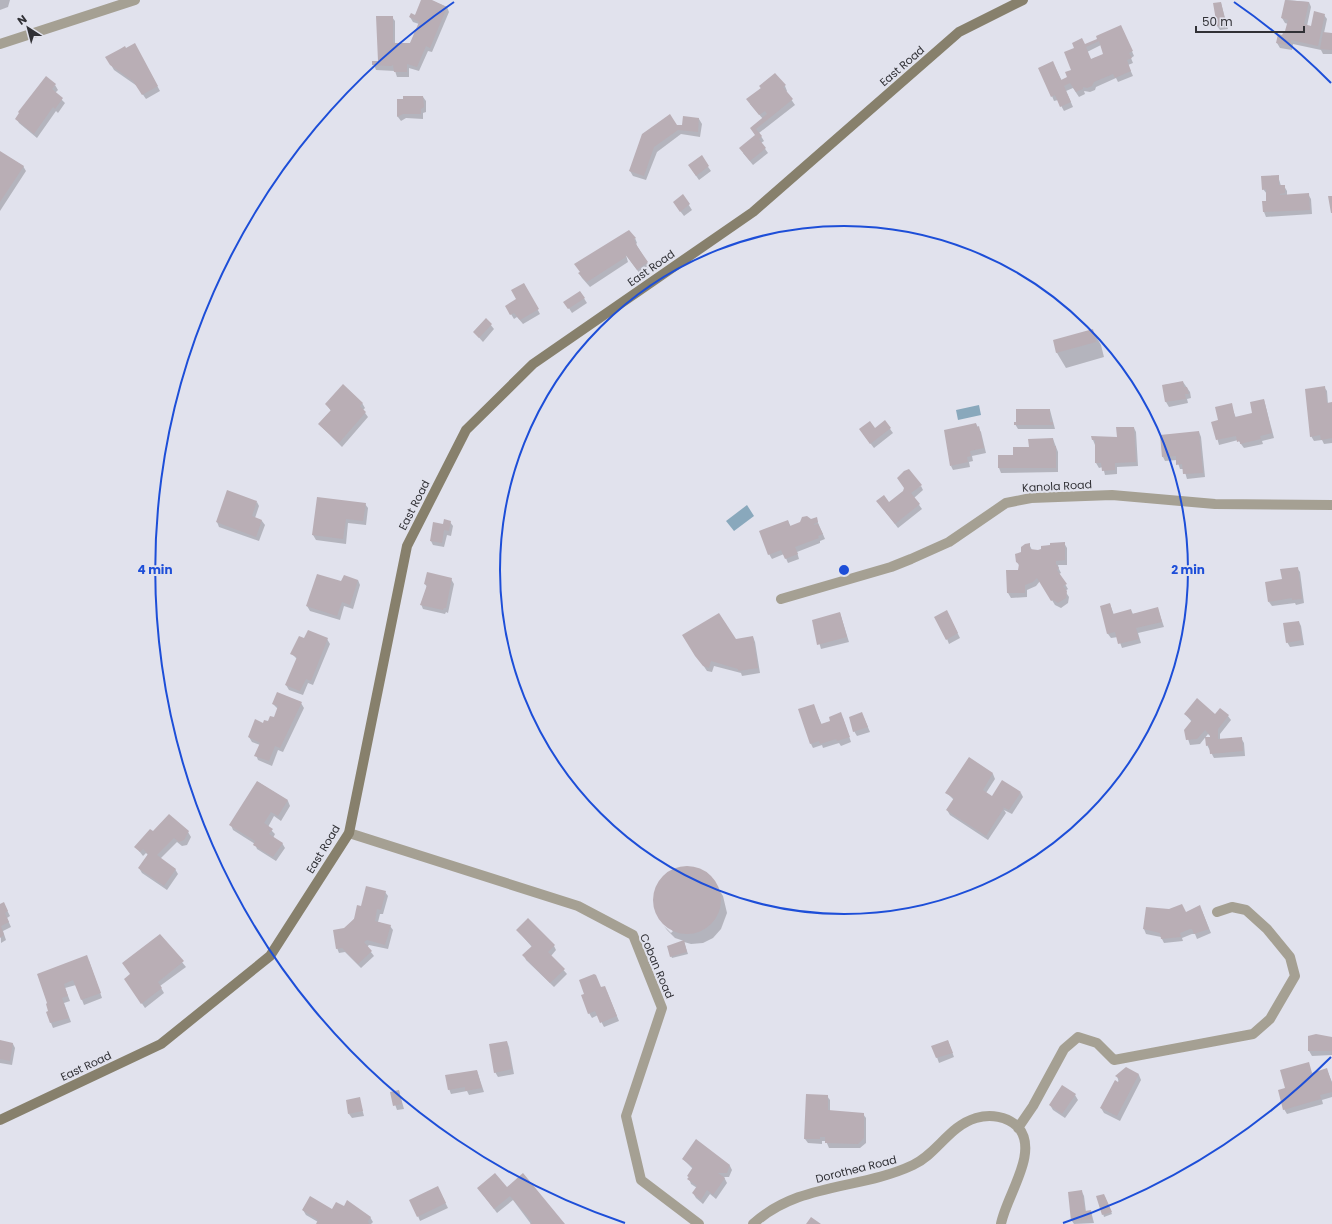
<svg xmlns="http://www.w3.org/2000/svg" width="1332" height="1224" font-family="Poppins,sans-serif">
  <rect width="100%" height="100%" fill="#e1e2ed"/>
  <path fill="#89a8bc" d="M979 405 981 415 958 420 956 410Z
    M747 505 754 516 734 531 726 521Z"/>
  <path fill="#0003" fill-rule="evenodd" d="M0 0H10L8 7 0 10Z
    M423 0H430L447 7 449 12 432 52 428 51 419 71 409 68V77H397L395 71 376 70 373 62 379 61 392 17 395 21V44H410L419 24 413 22 410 17 415 16Z
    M1286 0 1309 2 1311 7 1307 26 1311 27 1324 15 1327 19 1324 33H1332V54H1323L1321 50 1293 44 1292 50 1280 48 1277 43 1286 32 1288 24 1285 23 1282 18Z
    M1221 3 1228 29 1220 30 1217 26Z
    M1123 31 1134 56 1131 58 1133 63 1128 65 1133 76 1118 82 1116 78 1096 87 1095 90 1090 92 1084 91 1085 94 1079 97 1073 88 1066 91 1073 107 1064 111 1058 100 1054 101 1052 96 1055 67 1062 81 1069 78 1085 45ZM1101 45 1104 55 1094 58 1091 60 1087 52Z
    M135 45 160 91 146 99 137 86 114 70 107 58Z
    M775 74 785 86 787 91 786 92 795 105 759 133 764 141 761 143 768 153 753 165 743 153 756 136 751 128 763 119 750 104 761 89 760 86Z
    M55 85 58 90 55 93 65 103 58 113 56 111 37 138 19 123 17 119Z
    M423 97 426 101V112L423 113V119L406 118 401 121 398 117V100Z
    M699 119 702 124 700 137 681 134 657 152 646 180 633 176 630 171 643 134 677 126H683Z
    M0 152 23 166 26 171 0 211Z
    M701 157 711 171 699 180 692 170Z
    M1278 176 1281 186H1284L1287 191V196L1308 194 1311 199 1312 214 1266 217 1264 212 1263 202 1268 201 1267 194 1263 189Z
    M683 196 692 210 684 216 677 207Z
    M635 238 637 243 636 244 650 267 640 274 626 255 628 262 590 287 582 278 579 273Z
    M524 284 540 314 523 324 517 317 514 319 506 306 518 299Z
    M580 292 587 303 572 313 565 302Z
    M486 319 494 329 483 342 474 332Z
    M1092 330 1101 345 1104 357 1066 368 1057 353 1054 341Z
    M1183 382 1190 392 1191 398 1187 399 1188 403 1169 407 1166 402 1164 385Z
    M1324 387 1327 391 1328 404 1332 403V443L1324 444 1322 440 1314 441 1311 436Z
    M1264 400 1274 438 1262 441 1263 444 1244 448 1238 440 1219 445 1213 423 1219 421 1231 405 1236 418 1253 414Z
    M362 403 365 408 363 410 368 417 342 447 319 424 331 411 326 404Z
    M1050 410 1055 429H1018L1015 424Z
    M885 422 893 433 874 448 863 434 875 429Z
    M976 424 981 432 986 453 972 456 973 461 969 462 970 467 953 470 951 466Z
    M1134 428 1136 432 1138 466 1117 467V474L1105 475 1103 467 1099 468 1096 463 1095 445 1093 440 1118 439Z
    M1199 432 1201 437 1205 477 1187 479 1184 469H1180L1177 460 1165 461 1163 457Z
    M1053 439 1058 452V472L1001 473 999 468V456H1014L1030 448Z
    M921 486 923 490 914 498 922 509 898 528 877 501 889 503 904 491Z
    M318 498 365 504 368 508 366 525 348 523 346 544 316 540 313 535Z
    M257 502 259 506 255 518 262 521 265 525 259 541 219 527 217 522Z
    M816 518 825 539 820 541V543L797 552 799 559 788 563 784 554 772 559 769 554 788 521 791 527Z
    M450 522 453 526 451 536 447 535 444 547 433 545 431 541Z
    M1064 543 1067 548V565H1058L1059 569 1061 573 1059 574 1068 589 1065 591 1069 597 1068 603 1061 608 1055 605 1040 581 1036 586 1027 590V597L1011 598 1008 593 1020 567 1017 562 1029 544 1032 550 1038 551Z
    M1297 568 1300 572 1304 603 1296 605 1295 603 1272 606 1269 602 1283 580Z
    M451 579 454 584 448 613 446 612 445 614 423 609 421 604 427 587 425 584Z
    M358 580 360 585 353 609 344 606 340 620 310 611 307 606Z
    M1110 604 1114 615 1131 610 1133 614 1158 609 1164 627 1138 633 1141 643 1122 648 1118 637 1111 638 1108 634Z
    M840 613 849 642 821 649 813 621Z
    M949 616 960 638 949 644 947 639Z
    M1299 622 1301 626 1304 645 1290 647 1287 642Z
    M753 637 755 642 760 673 742 676 741 673 714 666 712 672 707 671 686 640H735Z
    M305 639H327L330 644 313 685 308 683 303 695 289 690 286 685 297 659 292 654Z
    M301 703 304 708 283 752 278 750 272 766 258 760 256 755 260 745 252 742 249 737 264 724 274 719 278 709 273 704Z
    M813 705 822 725 843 718 851 742 841 746 839 743 823 748 822 745 813 748 811 744Z
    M1185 714 1228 716 1231 720 1220 734V740L1241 738 1244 743 1245 756 1214 758 1207 745 1212 738 1208 734 1200 744 1190 745 1185 730 1192 722Z
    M864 718 870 732 857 736 854 731Z
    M969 759 993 774 995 779 986 793 992 797 1021 793 1023 797 1012 814 1004 810 1006 813 988 840 950 815 947 810 954 800 947 793Z
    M258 782 288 801 290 806 281 821 274 816 268 827 275 834 273 838 282 843 285 848 276 861 257 849 255 844 233 830 231 825Z
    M188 832 191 837 187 845 182 846 177 842 160 859 175 869 178 874 167 890 142 873 139 868 148 855 146 853 143 856 136 847 153 833Z
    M689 867 701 870 710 876 723 896 727 913 721 929 713 938 703 943 691 944 684 942 688 954 672 958 671 956 684 941 675 938 667 930 664 926 671 933 673 931 661 920 655 910 654 898 657 887 663 877 678 868Z
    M385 892 388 896 383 914H380L378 922 390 926 393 930 388 949 369 945 367 947 374 956 361 968 345 952 339 953 337 948 345 929 354 919 362 907Z
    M4 904 10 916 7 918 11 927 3 931 6 940 1 943 0 906Z
    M1147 909 1186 913 1202 911 1211 933 1197 939 1195 934H1192L1182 938 1183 941 1164 943 1161 937 1146 934 1144 929Z
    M517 930 554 946 556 950 551 956 567 974 554 987 526 960 524 955 532 947Z
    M160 935 186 967 160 986 164 993 145 1008 128 983 131 974 123 963Z
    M89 961 102 998 84 1005 76 985 65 988 70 1001 64 1003 71 1022 53 1028 47 1013 50 1012 49 1004 38 974Z
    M601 988 607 992 619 1021 604 1027 598 1015 592 1018 589 1013 586 995Z
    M1332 1038V1055L1312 1056 1309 1051Z
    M0 1041 13 1044 15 1048 12 1065 0 1063Z
    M948 1041 954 1057 939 1063 933 1046Z
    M507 1042 509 1047 514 1074 498 1077 495 1072Z
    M1308 1063 1312 1074 1327 1070 1332 1082V1097L1322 1100 1323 1104 1287 1114 1284 1109 1286 1089Z
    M1126 1069 1139 1075 1141 1080 1120 1121 1104 1113 1101 1108 1119 1083 1117 1076Z
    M477 1071 484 1092 469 1095 467 1091 451 1094 449 1089Z
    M399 1091 404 1109 397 1110 391 1093Z
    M1075 1095 1078 1100 1065 1118 1053 1110 1050 1105Z
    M827 1096 830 1100V1111L863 1114 866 1118V1143L860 1148H829L826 1141H822V1144L808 1143 805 1139Z
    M359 1098 364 1116 352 1118 349 1114Z
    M683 1159 730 1166 732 1170 729 1177H724L727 1183 716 1199 710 1194 703 1204 696 1198 693 1193 697 1188 691 1184 688 1176 693 1169Z
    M478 1188H506L563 1224H531L513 1200 497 1213Z
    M440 1192 448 1208 420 1221 418 1216Z
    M1082 1192 1084 1196 1086 1212 1091 1211 1094 1223 1074 1224 1072 1221 1069 1193Z
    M1098 1197H1105L1112 1214 1104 1217Z
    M303 1210 332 1211 370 1217 373 1222 371 1224H317L318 1222 306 1215Z"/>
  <path fill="#b9aeb5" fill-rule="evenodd" d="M421 0H432L447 7 430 48 426 46 417 67 407 64V72H394L393 65 391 66 372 65V61H378L376 16H393V43H410L419 22 409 17 411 13 415 15Z
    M1285 0 1309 2 1304 24 1311 26 1314 11 1325 14 1318 46 1291 40 1290 46 1276 43 1278 34 1282 35 1284 31H1285L1288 20 1281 18Z
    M1221 2 1226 24 1217 26 1213 3Z
    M1121 25 1133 51 1129 53 1132 58 1127 60 1131 71 1115 78 1113 74 1094 82 1092 86 1087 88 1083 87V89L1076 92 1070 83 1064 86 1071 102 1060 107 1055 95 1051 97 1038 68 1053 61 1061 80 1067 77 1065 72 1071 70 1064 52 1074 48 1072 43 1082 38 1085 44 1097 39 1096 36ZM1099 41 1103 54 1091 59 1086 47Z
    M1323 32 1332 33V50L1320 49Z
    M135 43 158 86 142 95 133 81 110 65 105 57 120 49 125 46 126 48Z
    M775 73 786 85 783 87 793 99 756 129 762 136 759 139 766 148 750 161 739 148 755 135 750 128 767 114 765 111 759 115 746 99 761 88 759 86Z
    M46 76 56 84 52 89 63 98 55 109 53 107 34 134 15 119 19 113 18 112Z
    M403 96H423L424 107 421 109V114H403L397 117V99H403Z
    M670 114 677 125H682L683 116 699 118 698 132 678 130 654 147 644 176 629 171 642 134Z
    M0 151 24 166 0 202Z
    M702 155 709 166 696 176 688 165Z
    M1279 175V185H1285V193L1280 194V195L1309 193 1310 210 1263 212 1262 201H1266V189L1262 190 1261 176Z
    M683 194 690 204 680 212 673 202Z
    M1328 196H1332V213H1331Z
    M629 230 636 238 634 239 637 246 648 262 637 270 625 254 626 257 587 282 578 273 580 272 574 264Z
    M524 283 539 309 520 320 514 313 510 315 505 306 516 299 511 290Z
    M580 291 585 298 568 309 563 302Z
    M486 318 492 324 479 338 473 332Z
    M1093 329 1096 342 1056 353 1053 340Z
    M1183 381 1184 387H1187L1189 394H1185L1186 399 1165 402 1162 385Z
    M343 384 363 403 360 406 366 412 339 443 318 424 331 410 325 404Z
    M1325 386 1327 403 1332 402V438L1321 440 1320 435 1310 437 1305 389Z
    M1264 399 1272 433 1260 436 1261 439 1240 444V441L1237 442 1236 436 1216 440 1211 422 1218 420 1215 407 1232 403 1235 417 1252 413 1250 402Z
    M1016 409H1050V422H1053V425H1014V422H1016Z
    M885 420 891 428 870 444 859 429 870 421 875 428Z
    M976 423 977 427 979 426 984 448 970 451 971 456 967 457 968 462 950 466 944 430Z
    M1116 427H1134L1136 462 1115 463V470L1102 471 1101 463H1095V440H1092L1091 436 1117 437Z
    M1199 431 1203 473 1183 474 1182 464 1176 465V456L1162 457 1160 435Z
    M1053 438 1054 446H1056V468H998V455H1013V447H1029L1028 439Z
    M909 469 922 485 911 493 920 504 895 524 876 501 884 495 889 502 903 491 904 488 897 478 904 471Z
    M227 490 257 501 252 516 262 520 256 537 216 522Z
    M317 497 366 503 363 521 346 519 343 539 312 535Z
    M807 516 811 519 817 517 818 522 814 524V525L818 524 823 534 818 536 819 538 795 547 798 554 785 559 781 550 768 555 759 531 788 520 790 526 800 522 802 517Z
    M444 519 451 521 449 531 444 530 442 543 430 541 433 522 443 524Z
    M1065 542V560L1056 561V564L1059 568 1057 570 1067 584 1063 586 1067 591 1066 598 1058 603 1053 600 1051 601 1037 578 1033 582 1025 585V593H1007L1006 570H1018L1019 564 1016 562 1015 554 1021 552V547L1025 544 1030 543V549L1038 550 1041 549V546L1050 545V543Z
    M1298 567 1302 599 1292 600V598L1268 602 1265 582 1282 579 1280 569Z
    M427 572 452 578 446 608H444L443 610 420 605 427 585 424 584Z
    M317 574 341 581 344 575 358 580 350 605 342 602 337 616 306 606Z
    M1110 603 1113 614 1131 609 1132 614 1158 607 1162 622 1136 628 1139 639 1118 644 1115 632 1107 634 1100 606Z
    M947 610 958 633 946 640 934 617Z
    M840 612 847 637 817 645 812 620Z
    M719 613 736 639 753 636 758 668 738 671V669L711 661 709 668 703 666 695 656 682 635Z
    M1299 621 1302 640 1286 643 1283 623Z
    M308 630 328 638 311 681 306 679 300 691 285 685 297 657 290 654 299 636 304 638Z
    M277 692 302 702 280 748 275 746 269 761 254 756 260 743 248 737 255 719 263 723 264 720 268 721 270 716 274 717 278 706 272 704Z
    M1197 698 1215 714 1220 708 1229 715 1218 729V739L1242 737 1243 751 1210 754 1209 745 1206 746 1205 737H1210V735L1205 730 1197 739 1186 740 1184 730 1192 720 1184 714Z
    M814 704 821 724 830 721 829 717 841 712 850 737 837 741 836 739 820 744 819 741 810 744 798 709Z
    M862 712 868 727 853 732 849 717Z
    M969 757 993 773 983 790 992 796 1002 780 1021 792 1009 810 1001 806 1004 808 986 836 946 810 954 798 945 793Z
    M257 781 288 800 278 816 271 812 264 823 273 829 269 834 283 843 273 857 253 845 255 841 229 825Z
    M169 814 189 831 184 840 179 842 174 838 157 855 176 869 164 886 138 868 148 854 143 849 140 852 134 847 150 829 153 831Z
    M653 900a34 34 0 1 1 68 0a34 34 0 1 1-68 0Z
    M366 886 386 891 381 910 377 909 375 921 391 925 385 945 367 940 364 942 372 951 358 964 342 948 336 949 333 930 344 928 354 919 357 905 361 906Z
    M4 902 8 911 5 913 9 922 1 926 4 935 0 938V904Z
    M1182 904 1186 912 1200 905 1209 929 1194 934 1192 929H1190L1180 933 1181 937 1161 939 1160 933 1143 929 1146 907 1169 909Z
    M528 918 555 945 548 952 565 969 550 983 522 955 532 946 516 930Z
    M160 934 184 961 158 982 162 988 141 1004 124 979 130 974 122 963Z
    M684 940 687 952 670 957 667 946Z
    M87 955 101 993 81 1000 73 980 64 984 68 996 62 998 69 1018 50 1023 46 1012 48 1011 46 1004 47 1003 37 974Z
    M594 974 596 975 601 987 605 986 617 1016 600 1023 595 1011 588 1014 581 995 584 994 579 980Z
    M1316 1034 1332 1037V1051H1308V1036Z
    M0 1040 13 1043 10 1061 0 1059Z
    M948 1040 953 1053 936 1058 931 1046Z
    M507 1041 512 1069 494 1073 489 1044Z
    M1309 1062 1312 1073 1327 1068 1332 1084V1092L1320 1095 1321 1099 1283 1110 1278 1090 1285 1088 1280 1070Z
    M1126 1067 1139 1074 1117 1116 1100 1108 1115 1080 1118 1082 1120 1079 1115 1076Z
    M477 1070 482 1088 465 1091V1087L448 1090 445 1075Z
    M1062 1085 1076 1094 1062 1114 1049 1105Z
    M399 1090 402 1104 393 1106 390 1092Z
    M806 1094 828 1095V1110L864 1113V1138L858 1144 825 1143V1137H820V1139H804Z
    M360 1097 363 1111 348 1114 346 1100Z
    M696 1139 730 1165 727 1173H718L725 1178 713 1195 707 1190 701 1200 692 1193 697 1186 687 1179 689 1177 687 1176 693 1167 682 1159Z
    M495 1173 507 1187 523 1173 565 1224H530L532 1222 510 1196 494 1209 477 1188Z
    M438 1186 446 1203 417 1217 409 1200Z
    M1082 1190 1085 1211 1091 1210 1092 1219 1071 1221 1068 1192Z
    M1104 1194 1112 1212 1102 1215 1096 1196Z
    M310 1196 332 1209 336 1202 344 1206 347 1200 371 1217 368 1221 369 1224H316L318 1220 302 1210Z
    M811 1217 821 1224H806Z"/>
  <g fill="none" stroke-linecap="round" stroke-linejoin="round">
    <path stroke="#a5a093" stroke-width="10" d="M0 44 135 0
      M781 599 891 567 911 559 949 542 1006 503 1031 498 1112 495 1215 504 1332 505
      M349 833 578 906 633 935 662 1008 626 1116 641 1180 699 1224
      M1018 1128 1033 1106 1064 1049 1078 1037 1097 1043 1114 1060 1253 1034 1270 1019 1295 976 1290 957 1267 929 1246 910 1232 907 1217 912
      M753 1224C799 1182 860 1190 913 1165 937 1154 949 1126 976 1118 990 1114 1007 1116 1018 1127 1040 1152 1006 1196 1001 1224"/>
    <path stroke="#87806c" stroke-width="10" d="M0 1120 161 1044 270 956 349 833 407 546 466 430 533 364 753 212 959 32 1023 0"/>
  </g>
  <g fill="none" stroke="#1d4ed8" stroke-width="2">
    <circle cx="844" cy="570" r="344"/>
    <path d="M1331 1057A689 689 0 0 1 1063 1223M625 1223A689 689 0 0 1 454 2M1234 2A689 689 0 0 1 1331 83"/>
  </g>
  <g text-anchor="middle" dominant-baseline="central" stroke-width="4" stroke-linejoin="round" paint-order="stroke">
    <g font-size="11" fill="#313136" stroke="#e1e2ed">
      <text transform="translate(902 66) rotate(-41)">East Road</text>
      <text transform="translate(651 268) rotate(-35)">East Road</text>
      <text transform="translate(1057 486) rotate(-3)">Kanola Road</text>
      <text transform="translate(414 505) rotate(-63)">East Road</text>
      <text transform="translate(323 849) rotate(-59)">East Road</text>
      <text transform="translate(657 966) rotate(67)">Coban Road</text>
      <text transform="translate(86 1066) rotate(-25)">East Road</text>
      <text transform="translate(856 1169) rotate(-14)">Dorothea Road</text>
    </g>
  </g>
  <circle cx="844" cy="570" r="6" fill="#1d4ed8" stroke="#e1e2ed" stroke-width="2"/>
  <g font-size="12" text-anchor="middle" font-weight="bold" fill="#1d4ed8" stroke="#e1e2ed" stroke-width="4" stroke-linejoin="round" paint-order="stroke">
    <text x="1188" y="574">2 min</text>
    <text x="155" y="574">4 min</text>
  </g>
  <g transform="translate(28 28) rotate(324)" stroke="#e1e2ed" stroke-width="3" paint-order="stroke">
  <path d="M0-3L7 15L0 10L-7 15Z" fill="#313136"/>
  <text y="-6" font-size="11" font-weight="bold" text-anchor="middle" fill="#313136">N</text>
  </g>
  <path d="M1196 26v6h108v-6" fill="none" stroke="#313136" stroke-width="2"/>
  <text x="1202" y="26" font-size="12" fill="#313136" stroke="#e1e2ed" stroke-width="3" paint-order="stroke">50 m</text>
</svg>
